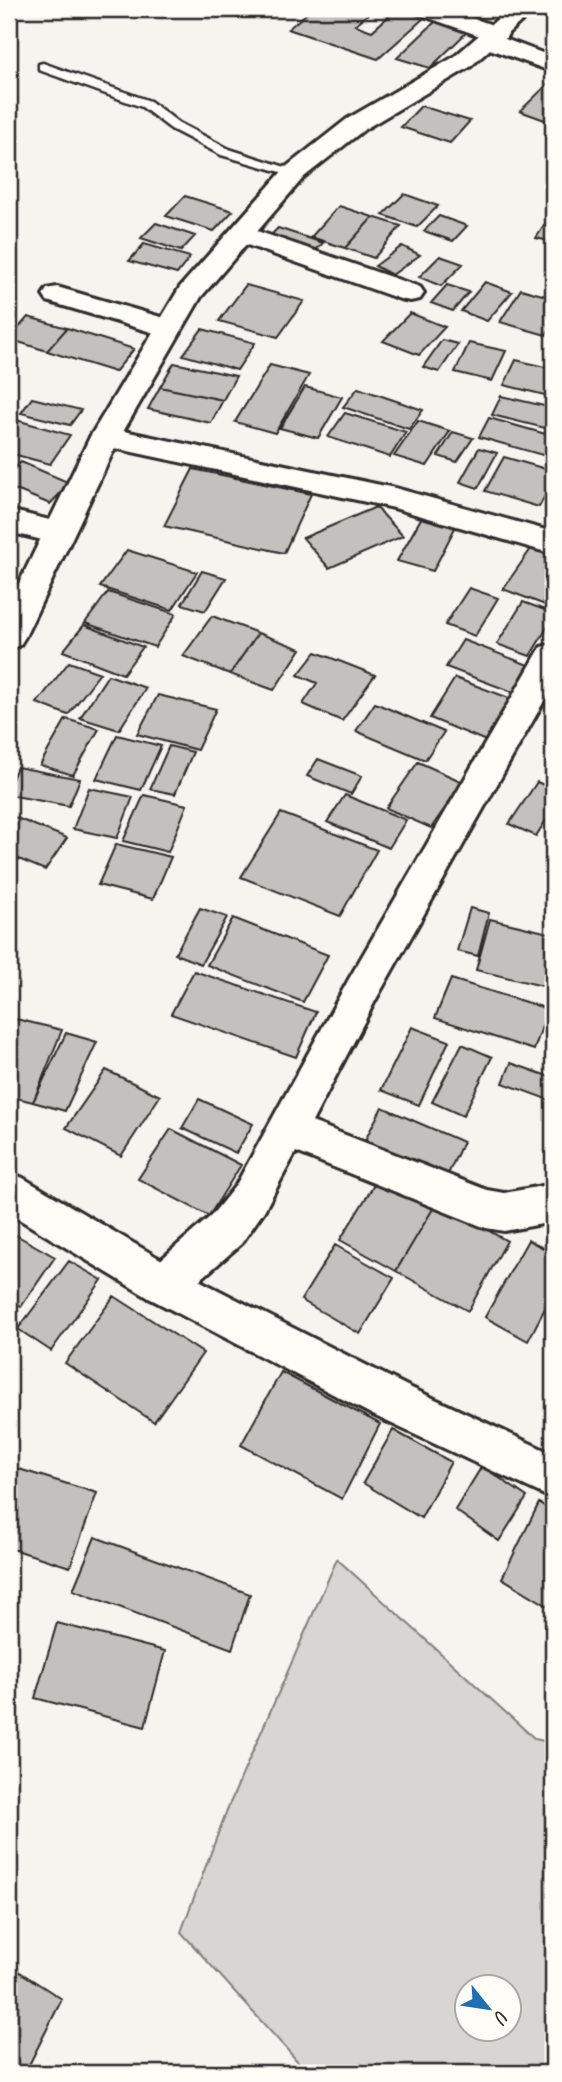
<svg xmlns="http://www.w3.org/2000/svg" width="562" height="2082" font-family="Caveat,sans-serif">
  <rect width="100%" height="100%" fill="#f5f4ef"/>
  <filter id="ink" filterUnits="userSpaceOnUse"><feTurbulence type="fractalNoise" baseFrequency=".0143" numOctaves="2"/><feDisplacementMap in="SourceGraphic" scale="14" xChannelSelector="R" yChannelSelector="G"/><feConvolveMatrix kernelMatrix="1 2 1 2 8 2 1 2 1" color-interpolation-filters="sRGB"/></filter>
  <g filter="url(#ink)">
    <path fill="#d7d6d2" stroke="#81807e" stroke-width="2" fill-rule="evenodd" d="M337 1559 535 1739 553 1743V2073H308L181 1932 227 1810ZM468 1988H510V2030H468Z"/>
    <path fill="#c2c1be" stroke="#2b2b2b" stroke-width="2" d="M312 9H374L355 25 372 31 397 9 424 18 378 59 288 29Z
      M437 20 469 30 430 68 397 58Z
      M553 79V123L520 111Z
      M421 106 470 121 450 143 401 127Z
      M404 194 438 206 417 227 383 215Z
      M185 196 233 211 214 231 166 216Z
      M339 206 373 217 345 248 311 237Z
      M553 212V242L536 238Z
      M439 216 467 226 453 241 424 231Z
      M373 217 401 226 374 258 345 248Z
      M156 223 195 236 181 251 141 238Z
      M278 228 323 243 310 256 265 241Z
      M144 244 190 257 177 274 129 261Z
      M402 246 420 255 392 275 375 266Z
      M440 256 463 264 441 286 419 277Z
      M485 282 512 292 487 321 461 311Z
      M246 285 304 301 278 337 219 321Z
      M447 285 469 292 453 311 431 303Z
      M521 289 553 298V323L546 335 500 322Z
      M410 313 445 327 419 355 383 341Z
      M28 317 67 328 47 351 9 339Z
      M67 328 134 349 115 372 47 351Z
      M202 329 255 343 237 370 183 355Z
      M442 340 458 344 439 372 423 367Z
      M469 343 506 351 492 381 455 372Z
      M516 360 553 369V397L504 385Z
      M174 363 236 376 223 400 160 387Z
      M270 365 309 375 275 433 235 422Z
      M160 387 223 400 211 423 148 409Z
      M305 387 342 397 318 438 280 428Z
      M358 388 423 410 409 429 343 407Z
      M501 396 553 408V430L492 415Z
      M32 398 81 410 70 425 21 413Z
      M345 413 406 432 390 457 328 437Z
      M9 418 70 435 50 464 9 453Z
      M489 418 553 436V458L479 437Z
      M418 421 450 431 427 466 394 456Z
      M453 432 473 438 457 462 438 456Z
      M479 448 497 453 478 488 460 482Z
      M504 457 553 471V481L539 507 485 491Z
      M21 462 70 483 50 504 9 487V474Z
      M193 469 311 494 284 553 164 526Z
      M376 507 403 536 329 568 303 538Z
      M423 515 457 524 433 571 397 561Z
      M533 546 553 554V608L503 589Z
      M127 550 197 572 172 610 100 587Z
      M202 571 226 578 205 611 182 604Z
      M469 588 498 598 475 636 445 625Z
      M108 592 176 614 155 647 85 623Z
      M523 602 553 613V618L530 656 497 644Z
      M212 616 258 633 230 674 183 656Z
      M84 625 143 647 123 674 63 651Z
      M258 633 301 649 274 690 230 674Z
      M463 640 531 666 515 693 446 667Z
      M316 652 375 675 342 721 303 704 317 683 298 675Z
      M69 662 100 673 68 715 37 703Z
      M108 675 146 688 119 730 80 718Z
      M455 678 512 699 486 741 430 718Z
      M158 695 216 709 197 750 137 734Z
      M375 703 444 732 425 760 356 731Z
      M66 719 99 729 73 775 40 765Z
      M117 735 161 746 141 790 96 779Z
      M169 746 193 752 175 794 150 789Z
      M318 759 362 776 351 794 307 776Z
      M418 762 463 782 431 828 386 808Z
      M17 767 80 779 69 806 9 795V786Z
      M537 782 553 789V809L536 836 509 824Z
      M89 788 133 797 117 838 73 829Z
      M144 795 187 805 168 852 123 841Z
      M345 795 406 820 389 848 327 822Z
      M281 813 377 850 340 916 241 877Z
      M9 815 67 838 45 870 9 855Z
      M116 844 171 857 153 899 98 885Z
      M200 908 227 917 201 964 175 954Z
      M470 908 489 913 478 956 457 951Z
      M233 918 328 955 303 1002 207 965Z
      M490 919 553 934V978L551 988 476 970Z
      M194 971 316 1012 296 1057 171 1014Z
      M451 979 548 1009 534 1050 435 1018Z
      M16 1019 62 1030 33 1102 9 1096V1037Z
      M412 1027 449 1041 419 1105 381 1090Z
      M66 1033 97 1042 65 1111 33 1102Z
      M462 1044 492 1057 463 1116 432 1102Z
      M511 1063 553 1078 549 1100 503 1083Z
      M106 1070 160 1096 121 1156 66 1128Z
      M199 1099 253 1124 236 1153 182 1128Z
      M382 1107 463 1142 442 1187 359 1152Z
      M171 1129 241 1165 209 1216 138 1179Z
      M382 1172 437 1202 396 1271 340 1240Z
      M437 1202 507 1241 468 1311 396 1271Z
      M9 1231 55 1257 21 1307 9 1300Z
      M528 1240 553 1253V1293L528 1341 485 1317Z
      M335 1245 394 1278 360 1334 301 1300Z
      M69 1261 102 1280 51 1351 18 1329Z
      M114 1296 203 1353 154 1422 65 1363Z
      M281 1372 380 1424 342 1499 241 1445Z
      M393 1430 451 1462 421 1518 363 1483Z
      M9 1466 97 1493 70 1567 9 1548Z
      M482 1466 527 1497 499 1541 455 1510Z
      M539 1503 553 1511V1609L502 1578Z
      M95 1537 250 1594 232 1649 73 1590Z
      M57 1623 165 1651 145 1727 35 1698Z
      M9 1965 62 1999 25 2073 9 2064Z"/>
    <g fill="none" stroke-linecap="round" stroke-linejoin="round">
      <defs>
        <path id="service" d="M43 63 150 101 179 123 229 149 301 172 295 176 221 155 171 129 142 107 39 70V64Z"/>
        <path id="minor" d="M414 9H447L504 29 508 34 505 39 553 57V72L481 46 477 41 480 36 418 14Z
          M242 226 420 287 424 293 420 299 410 301 400 299 233 240 229 234 233 228Z
          M57 287 178 322 182 328 178 334 168 337 47 301 43 295 47 289Z
          M105 427 395 488 553 532V554L394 508 95 444 90 437 95 430Z
          M9 510 70 525 74 533 70 541 59 544 9 532Z
          M553 644V685L375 1001 312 1122 487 1190 504 1193 553 1184V1222L504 1231 486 1228 296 1152 264 1211 241 1244 179 1298 164 1304 149 1298 143 1284 149 1270 211 1216 236 1185 349 979 541 647Z"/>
        <path id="tertiary" d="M509 9H535L470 67 365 129 304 177 201 297 120 437 25 637 20 645 9 649V604L90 437 180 287 286 167 347 119 454 57Z
          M9 1172 23 1178 179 1270 405 1385 553 1454V1499L373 1415 149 1298 9 1213Z"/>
      </defs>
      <use href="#service" stroke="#2b2b2b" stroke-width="5"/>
      <use href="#minor" stroke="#2b2b2b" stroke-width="6"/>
      <use href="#tertiary" stroke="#2b2b2b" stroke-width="6"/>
      <use href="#service" fill="#fdfcf7" fill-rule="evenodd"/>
      <use href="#minor" fill="#fdfcf7" fill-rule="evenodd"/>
      <use href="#tertiary" fill="#fdfcf7" fill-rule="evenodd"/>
    </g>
  </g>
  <rect width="562" height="2082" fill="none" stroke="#fdfcf7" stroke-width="35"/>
  <rect x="18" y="18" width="527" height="2047" fill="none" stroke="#2b2b2b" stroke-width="2.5" filter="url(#ink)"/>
  <g transform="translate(488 2008) rotate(120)"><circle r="33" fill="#fdfcf7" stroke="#a9a8a5" stroke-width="2"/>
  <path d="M0-5L12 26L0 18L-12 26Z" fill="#1f6fb2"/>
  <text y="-10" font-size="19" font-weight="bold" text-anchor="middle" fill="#2b2b2b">U</text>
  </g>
</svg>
